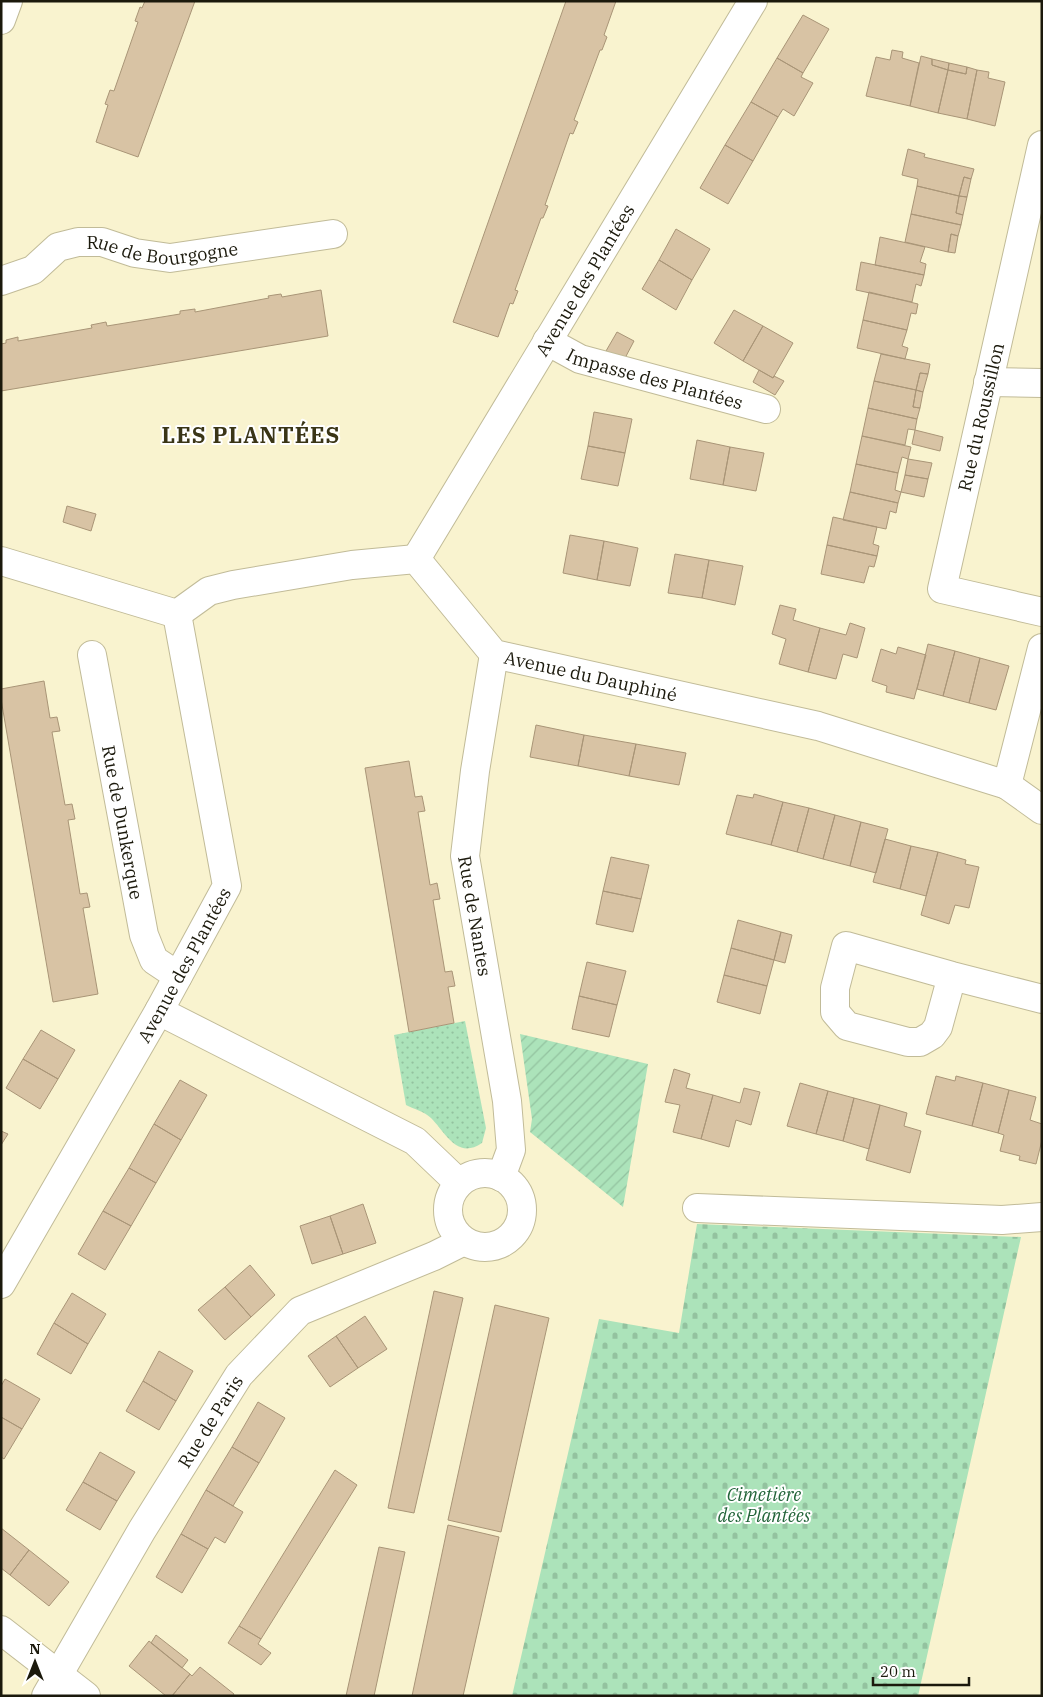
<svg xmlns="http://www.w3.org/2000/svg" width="1043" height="1697" font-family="'IBM Plex Serif',serif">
  <defs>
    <pattern id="cemetery-stones" width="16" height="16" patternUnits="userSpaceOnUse" patternTransform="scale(1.25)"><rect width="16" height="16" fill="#ace3ba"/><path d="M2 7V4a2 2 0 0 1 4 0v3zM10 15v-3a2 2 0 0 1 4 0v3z" fill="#93c29f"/></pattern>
    <pattern id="park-dots" width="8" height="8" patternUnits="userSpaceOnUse" patternTransform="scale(1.25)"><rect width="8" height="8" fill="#ace3ba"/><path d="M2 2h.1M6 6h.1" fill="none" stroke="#93c29f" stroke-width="1.8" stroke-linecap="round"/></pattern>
    <pattern id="garden-furrows" width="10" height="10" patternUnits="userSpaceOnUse" patternTransform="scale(1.25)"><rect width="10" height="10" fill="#ace3ba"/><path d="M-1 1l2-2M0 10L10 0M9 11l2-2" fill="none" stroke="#93c29f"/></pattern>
  </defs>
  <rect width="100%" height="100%" fill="#f9f3cf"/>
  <path fill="url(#cemetery-stones)" d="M697 1224 1021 1237 918 1696H512L599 1319 679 1333Z"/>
  <path fill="url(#park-dots)" d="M465 1021 486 1128 482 1143C457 1160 446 1133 431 1118 425 1112 414 1109 406 1105L394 1035Z"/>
  <path fill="url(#garden-furrows)" d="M520 1034 648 1064 623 1207 530 1132 532 1119Z"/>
  <path fill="#d8c3a4" stroke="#a99577" d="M145 1H195L138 157 96 142 108 105 105 104 110 90 114 91 138 22 135 21 140 7 142 8Z
    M566 1H616L604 35 607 37 602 50H600L574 120 578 122 573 134 570 133 545 205 548 206 543 218H541L515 290 518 291 513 304 510 303 498 337 453 322Z
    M803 15 829 29 803 73 777 58Z
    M892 50 903 52 902 58 919 63 910 106 866 96 876 57 890 60Z
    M921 56 932 59V65L948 70 938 113 910 106Z
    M777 58 803 73 801 77 813 83 794 116 783 109 778 117 751 102Z
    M932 59 949 63 948 70 932 65Z
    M949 63 967 67 966 74 948 70Z
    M967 67 977 70 967 119 938 113 948 70 966 74Z
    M977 70 989 72 988 78 1005 82 995 126 967 119Z
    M751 102 778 117 753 161 725 145Z
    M725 145 753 161 728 204 700 188Z
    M908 149 925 154 924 157 974 169 971 179 964 177 959 196 917 186 918 179 902 175Z
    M964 177 971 179 967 197 959 196Z
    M917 186 959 196 956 213 963 215 961 225 911 214Z
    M959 196 967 197 963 215 956 213Z
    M911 214 961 225 958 236 951 234 948 252 905 242Z
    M676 229 710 249 692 280 659 260Z
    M951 234 958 236 955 253 948 252Z
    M880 237 925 247 920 262 926 264 924 275 875 265Z
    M659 260 692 280 676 310 642 289Z
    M861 262 924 275 921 286 916 284 912 302 856 290Z
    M321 290 328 336 1 391V344L6 343V340L18 337V341L92 328 91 325 106 322 107 326 180 314V311L195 309V312L269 298 268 296 274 295 281 294 282 297Z
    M869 292 918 304 916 314 911 313 907 330 863 320Z
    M734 310 763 326 743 361 714 343Z
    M863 320 907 330 902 346 908 348 905 359 857 348Z
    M763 326 793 343 773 378 743 361Z
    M617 332 634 341 624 360 606 351Z
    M881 354 930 364 928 374 920 373 916 390 874 381Z
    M759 370 773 378 774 376 784 381 775 395 753 382Z
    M920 373 928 374 923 392 916 390Z
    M874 381 916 390 913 407 920 408 917 419 868 408Z
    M916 390 923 392 920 408 913 407Z
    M868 408 917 419 915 430 908 429 905 445 862 436Z
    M594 412 632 419 625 453 588 446Z
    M915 430 943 437 940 451 912 444Z
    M862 436 911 447 908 459 902 457 898 473 856 464Z
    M697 440 730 447 723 485 690 479Z
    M588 446 625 453 618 486 581 479Z
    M730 447 764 453 756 491 723 485Z
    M908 459 932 463 928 479 905 475Z
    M856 464 898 473 895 490 901 492 898 503 850 492Z
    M905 475 928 479 924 497 901 492Z
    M850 492 898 503 896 513 890 511 886 529 843 520Z
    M67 506 96 514 91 531 63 522Z
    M833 517 877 527 873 544 879 546 877 556 827 545Z
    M570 535 604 541 597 580 563 573Z
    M604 541 638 548 630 586 597 580Z
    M827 545 877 556 874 567 869 566 864 583 821 574Z
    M675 554 709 560 702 598 668 593Z
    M709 560 743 566 735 605 702 598Z
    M780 605 796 609 793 620 820 628 808 672 779 664 786 639 772 634Z
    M850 623 865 628 857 658 843 654 836 679 808 672 820 628 846 635Z
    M928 644 955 651 943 696 917 689Z
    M898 647 926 655 914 699 886 692 887 686 872 681 881 649 896 654Z
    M955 651 980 658 969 703 943 696Z
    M980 658 1009 666 996 710 969 703Z
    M44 681 50 718 57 717 60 731 52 732 65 805 72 804 75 819 68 820 80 894 87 893 90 907 83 908 98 994 53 1002 1 699V689Z
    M536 725 584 735 578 766 530 757Z
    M584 735 636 744 629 776 578 766Z
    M636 744 686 753 679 785 629 776Z
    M409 761 415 797 422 796 425 811 418 812 430 885 437 883 440 899 433 900 445 972 452 971 455 986 448 987 454 1023 409 1032 365 768Z
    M754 794 783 802 771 845 726 834 737 795 753 798Z
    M783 802 809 808 797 852 771 845Z
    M809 808 835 815 823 859 797 852Z
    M835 815 861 822 850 866 823 859Z
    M861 822 888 829 876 873 850 866Z
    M885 839 911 846 900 889 873 882Z
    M911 846 938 852 926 896 900 889Z
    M938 852 966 860 965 864 979 867 969 908 955 905 949 924 921 915Z
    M611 857 649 865 641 899 603 891Z
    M603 891 641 899 633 932 596 924Z
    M738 920 781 932 774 960 731 948Z
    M781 932 792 935 785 963 774 960Z
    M731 948 774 960 767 986 724 975Z
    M587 962 626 971 617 1005 579 996Z
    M724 975 767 986 760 1014 717 1002Z
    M579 996 617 1005 609 1037 572 1029Z
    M41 1030 75 1050 58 1079 23 1059Z
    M23 1059 58 1079 40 1109 6 1088Z
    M674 1069 690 1074 686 1088 713 1095 701 1139 673 1132 680 1105 665 1102Z
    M936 1076 955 1081 956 1076 983 1083 972 1126 926 1114Z
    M180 1080 207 1095 181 1140 154 1124Z
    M800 1083 828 1091 816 1134 787 1126Z
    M983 1083 1009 1090 998 1133 972 1126Z
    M744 1088 760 1092 751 1125 736 1120 729 1147 701 1139 713 1095 740 1103Z
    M1009 1090 1036 1097 1030 1120 1042 1124V1140L1036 1164 1019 1160 1020 1156 1000 1151 1004 1135 998 1133Z
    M828 1091 854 1098 843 1141 816 1134Z
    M854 1098 880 1105 869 1149 843 1141Z
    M880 1105 907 1113 904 1126 921 1131 910 1173 866 1160Z
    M154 1124 181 1140 156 1183 129 1168Z
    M1 1131 8 1134 1 1145Z
    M129 1168 156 1183 131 1226 103 1211Z
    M363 1204 376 1243 343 1254 330 1216Z
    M103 1211 131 1226 105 1270 78 1254Z
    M330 1216 343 1254 312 1264 300 1226Z
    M250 1265 275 1295 251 1317 225 1287Z
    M225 1287 251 1317 225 1340 198 1310Z
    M434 1291 463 1298 414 1513 388 1508Z
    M72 1293 106 1314 88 1344 54 1323Z
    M495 1305 549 1318 501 1532 448 1520Z
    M365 1316 387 1349 358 1368 336 1336Z
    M54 1323 88 1344 71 1374 37 1354Z
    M336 1336 358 1368 330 1387 308 1356Z
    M159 1351 193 1371 176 1401 143 1381Z
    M5 1379 40 1399 22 1429 1 1417V1386Z
    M143 1381 176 1401 159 1430 126 1411Z
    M258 1402 285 1418 259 1463 232 1447Z
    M1 1417 22 1429 4 1459 1 1457Z
    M232 1447 259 1463 233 1506 206 1490Z
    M100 1452 135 1472 117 1501 83 1482Z
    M335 1470 357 1485 261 1639 239 1626Z
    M83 1482 117 1501 100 1530 66 1510Z
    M206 1490 243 1512 225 1543 215 1537 208 1549 181 1534Z
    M448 1525 499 1537 463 1696H412Z
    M1 1528 29 1550 10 1575 1 1568Z
    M181 1534 208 1549 182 1593 156 1577Z
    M379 1547 405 1552 374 1696H346Z
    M29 1550 69 1582 49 1606 10 1575Z
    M239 1626 261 1639 258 1644 271 1653 261 1665 228 1643Z
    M156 1635 188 1660 182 1668 151 1643Z
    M149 1641 190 1674 172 1696H166L129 1666Z
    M200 1667 234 1694 233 1696H172L190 1674 192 1676Z"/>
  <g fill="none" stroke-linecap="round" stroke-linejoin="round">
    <defs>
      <g id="minor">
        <path d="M1 20 8 1"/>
        <path d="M1042 145 942 589 1042 612"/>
        <path id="s1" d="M1 281 33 270 58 247 78 242H102L135 253 170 258 333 234"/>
        <path id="s2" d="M547 341 580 359 766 409"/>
        <path d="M988 382 1042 383"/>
        <path id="s3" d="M416 559 753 1"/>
        <path id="s4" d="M1 561 177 614 209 591 233 585 352 565 416 559 494 654 818 726 1007 785 1042 810"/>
        <path id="s5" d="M494 654 475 771 465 856 507 1101 511 1150 501 1177"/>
        <path id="s6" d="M92 655 144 935 154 960 178 976"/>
        <path d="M1007 785 1042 648"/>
        <path d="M952 976 938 1027 932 1035 920 1042H908L847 1026 835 1012V988L846 946 952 976 1042 999"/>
        <path d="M159 1011 415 1141 459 1183"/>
        <circle cx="485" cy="1210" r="37"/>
        <path d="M697 1208 1002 1220 1042 1217"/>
        <path id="s7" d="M1 1284 159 1011 227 886 177 614"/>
        <path d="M1 1630 86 1696"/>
        <path id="s8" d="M46 1696 142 1530 239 1375 300 1311 434 1256 464 1241"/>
      </g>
    </defs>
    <use href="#minor" stroke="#c1bb98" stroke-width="30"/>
    <use href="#minor" stroke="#fff" stroke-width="28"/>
  </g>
  <g text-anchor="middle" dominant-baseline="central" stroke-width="4" stroke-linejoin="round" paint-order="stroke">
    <g font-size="18" fill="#1b190c" stroke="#fff">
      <text stroke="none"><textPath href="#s1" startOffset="174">Rue de Bourgogne</textPath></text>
      <text stroke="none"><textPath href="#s3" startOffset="326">Avenue des Plantées</textPath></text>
      <text stroke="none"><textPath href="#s2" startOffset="115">Impasse des Plantées</textPath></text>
      <text transform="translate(981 417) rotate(-77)">Rue du Roussillon</text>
      <text stroke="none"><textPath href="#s4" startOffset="655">Avenue du Dauphiné</textPath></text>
      <text stroke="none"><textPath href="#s6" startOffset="170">Rue de Dunkerque</textPath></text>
      <text stroke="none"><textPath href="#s5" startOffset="265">Rue de Nantes</textPath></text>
      <text stroke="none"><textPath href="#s7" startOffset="368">Avenue des Plantées</textPath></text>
      <text stroke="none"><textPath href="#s8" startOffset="320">Rue de Paris</textPath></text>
    </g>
    <g font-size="18" font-style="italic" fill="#226439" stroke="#fff">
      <text x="764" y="1494">Cimetière<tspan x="764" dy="21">des Plantées</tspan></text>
    </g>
    <g font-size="22" font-weight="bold" letter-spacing="1" fill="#3a3516" stroke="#fff">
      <text x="251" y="434">LES PLANTÉES</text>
    </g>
  </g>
  <rect width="1043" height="1697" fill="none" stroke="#1b190c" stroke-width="5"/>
  <g transform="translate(35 1662)" stroke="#ffffff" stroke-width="4" paint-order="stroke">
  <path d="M0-4L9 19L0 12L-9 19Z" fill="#1b190c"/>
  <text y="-8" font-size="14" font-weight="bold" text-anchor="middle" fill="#1b190c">N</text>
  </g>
  <path d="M873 1677v8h96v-8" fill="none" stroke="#1b190c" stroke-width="2.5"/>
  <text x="880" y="1677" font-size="15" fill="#1b190c" stroke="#ffffff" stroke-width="4" paint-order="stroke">20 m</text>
</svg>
